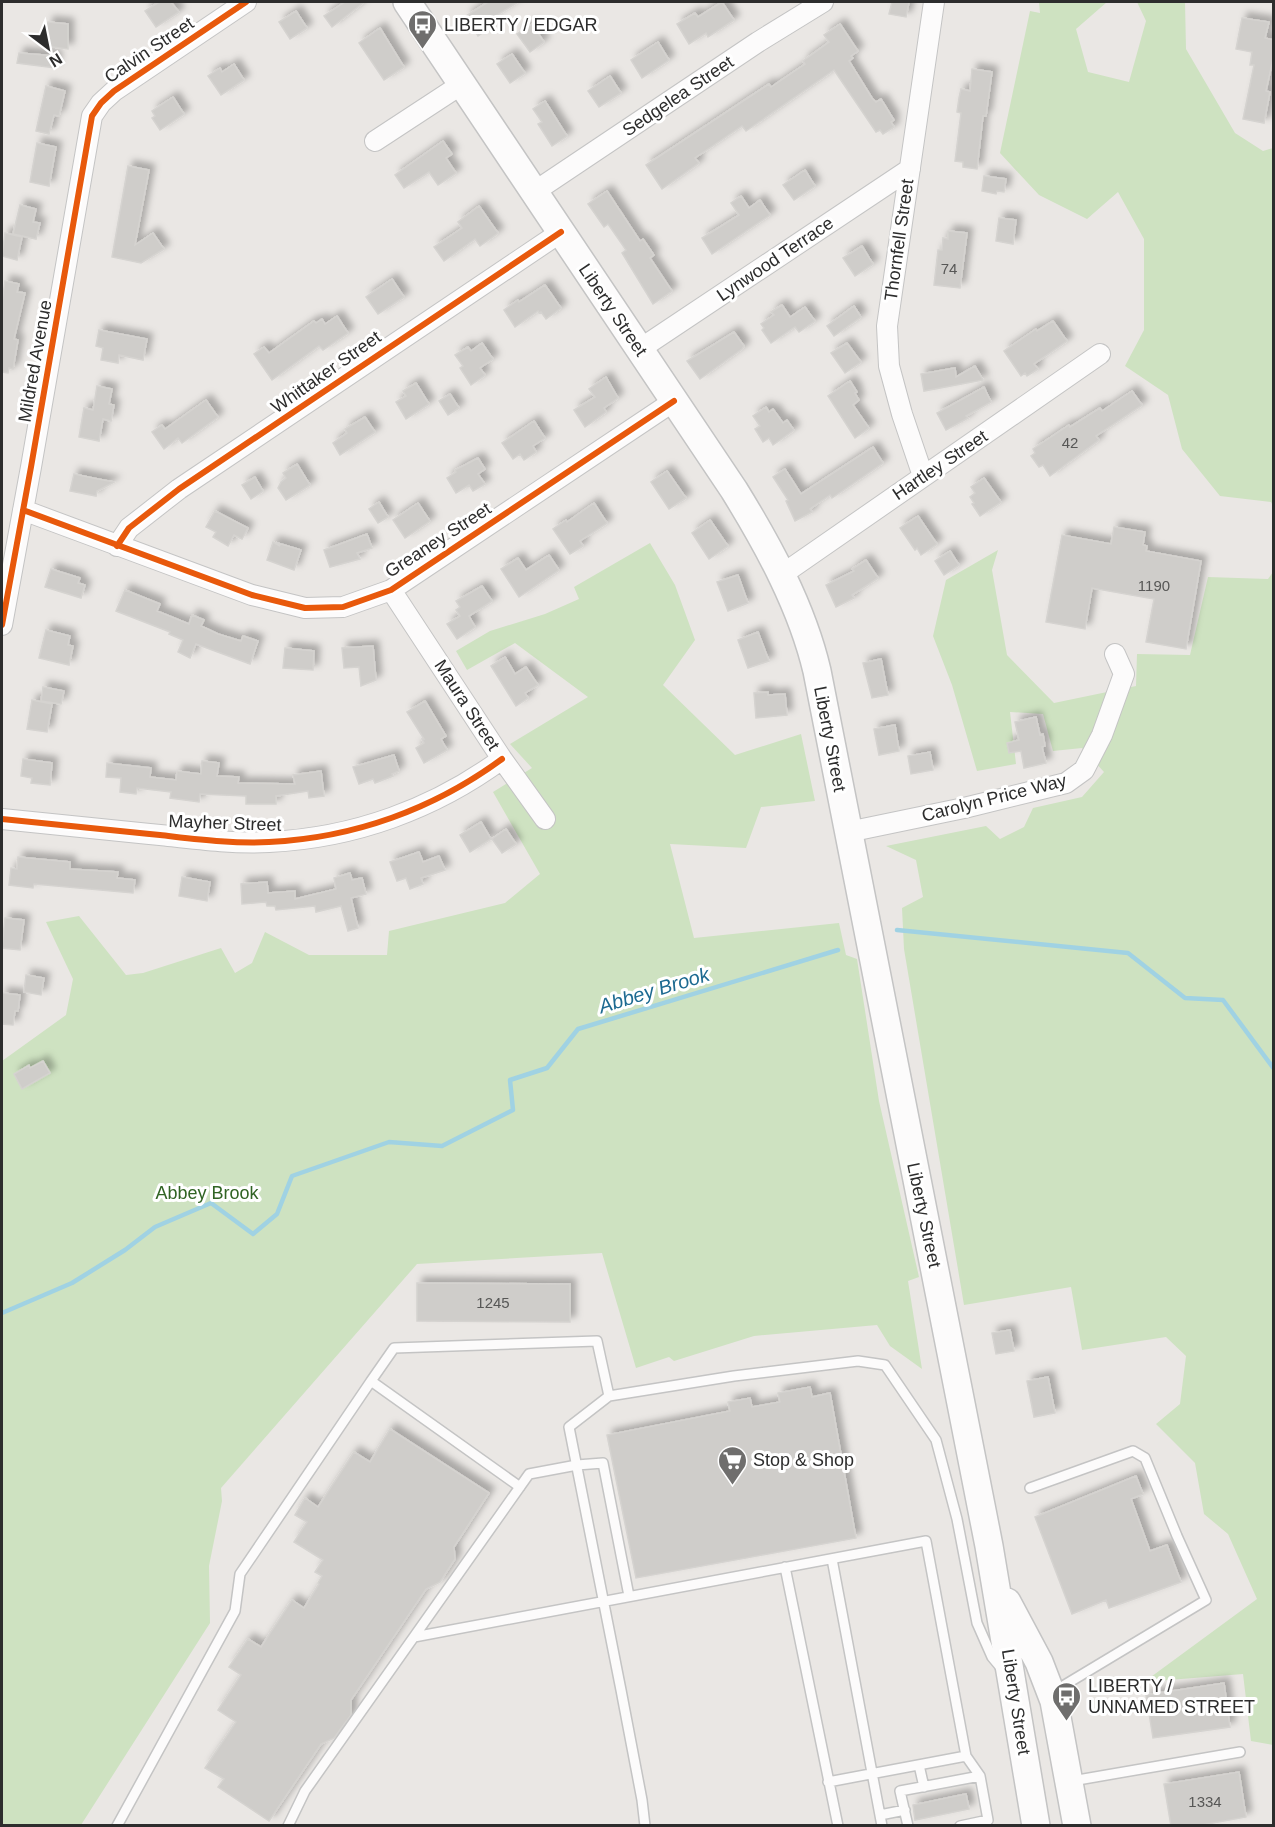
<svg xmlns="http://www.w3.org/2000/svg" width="1275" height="1827" font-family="Arial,sans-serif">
  <defs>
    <filter id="shadow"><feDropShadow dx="5.5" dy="-5.5" stdDeviation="3" flood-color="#0004"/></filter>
  </defs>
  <rect width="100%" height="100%" fill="#eae7e4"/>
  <path fill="#cee2c1" d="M1039 2H1107L1076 29 1088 72 1129 82 1146 21 1137 2H1185L1186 49 1235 133 1263 151 1273 148V506L1271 502 1220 496 1182 449 1168 395 1125 366 1144 330V239L1118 192 1087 219 1039 195 1000 153 1030 11 1040 13Z
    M650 543 675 585 695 640 663 685 735 755 801 734 815 801 761 807 746 848 670 844 694 938 839 923 846 955 857 959 879 1101 919 1277 908 1281 922 1369 890 1346 877 1325 754 1336 674 1361 669 1357 636 1368 602 1253 417 1264 221 1488 222 1501 209 1566 210 1623 81 1825H2V1061L66 1015 73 979 46 922 79 916 126 975 143 973 221 948 235 973 252 963 265 932 309 955H387L389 931 505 903 540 874 493 792 532 768 510 744 588 697 515 643 467 670 456 651 490 631 545 614 579 599 574 587Z
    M998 550 992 570 1007 655 1054 703 1136 686 1137 654 1190 655 1208 577 1268 579 1273 572V1745L1251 1741 1243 1674 1144 1682 1257 1599 1228 1534 1204 1514 1195 1463 1156 1424 1180 1404 1186 1356 1166 1337 1082 1350 1071 1287 964 1305 904 949 902 908 923 897 916 860 886 846 986 826 1000 839 1024 827 1033 808 1082 797 1104 772 1082 748 1053 751 1043 714 1010 712 1016 764 977 771 952 685 933 636 946 580Z"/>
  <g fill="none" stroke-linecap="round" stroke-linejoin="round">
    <path stroke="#a0d2e3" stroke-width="4.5" d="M897 930 1128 953 1185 998 1223 1000 1274 1069
      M2 1313 72 1283 125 1250 155 1227 211 1203 253 1234 277 1214 292 1176 389 1142 442 1146 513 1110 510 1080 547 1068 578 1029 838 950"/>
  </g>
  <path fill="#cfcdca" stroke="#d5d3d0" stroke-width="1.5" filter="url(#shadow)" d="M159 2H171L179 12 156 27 145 11Z
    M345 2H362L363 3 332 27 324 16Z
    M488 2H518L489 20 493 26 478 36 466 16Z
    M722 2 734 20 708 37 706 33 689 44 677 24 695 13 698 17Z
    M892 2H909L906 17 889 14Z
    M296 11 307 28 290 39 279 22Z
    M1242 18 1269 22 1265 38 1274 40V54L1266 91 1270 92 1264 123 1243 119 1254 65H1250L1252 52 1236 49Z
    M48 22 68 24V49L45 46Z
    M532 24 544 42 530 52 517 34Z
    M840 24 858 51 851 56 853 58 849 61 872 98 876 102 881 99 894 120 891 122 894 127 883 134 880 130 876 132 834 70 746 131 742 126 695 158 699 163 662 189 646 165 769 84 771 87 805 64 803 61 829 42 824 35Z
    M380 28 404 67 384 80 359 43Z
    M658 42 669 60 642 78 631 60Z
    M19 53 56 56 55 68 17 63Z
    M512 54 525 73 510 83 497 64Z
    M234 64 244 80 221 95 208 76 220 68 222 72Z
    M972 69 992 72 986 116H983L977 169 963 167V162L955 161 961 113 957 112 959 98 961 89 970 91Z
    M610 76 621 93 599 107 588 91Z
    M46 86 65 91 59 116 54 115 49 134 36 131Z
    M173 97 184 114 160 130 152 118 155 116 152 111Z
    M545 101 567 136 552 146 538 124 542 122 533 109Z
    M443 141 452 154 446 158 456 173 438 185 429 172 404 188 395 175Z
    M37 143 56 147 49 186 30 182Z
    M128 166 149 170 135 245 153 233 164 249 141 263 112 257Z
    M805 170 815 186 794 200 783 185Z
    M984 176 1006 179 1004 192 997 191 996 194 982 191Z
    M607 191 640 241 643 239 654 255 650 258 672 291 653 304 622 253 626 250 608 224 604 227 588 204Z
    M741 196 749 208 760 200 770 215 712 254 702 238 739 215 731 203Z
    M20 205 36 209 33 222 40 223 36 239 13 234Z
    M479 206 498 233 480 246 475 239 444 261 434 247 462 228 458 222Z
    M999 218 1016 220 1013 244 996 241Z
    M948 231 967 233 960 288 934 285 938 250H942L943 238 948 239Z
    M5 233 22 237 17 260 2 256Z
    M862 246 873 264 855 276 843 258Z
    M392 279 404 297 378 314 366 297Z
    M5 281 19 284 17 292 25 293 14 339 18 340 13 369 9 368 8 373 2 372V302Z
    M545 285 561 308 546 319 541 312 539 313 538 311 515 327 504 310 518 300 519 302Z
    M782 305 790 317 805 307 815 321 799 332 795 327 771 343 762 330 764 328 761 324 774 315 771 312Z
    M854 306 861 317 834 336 827 326Z
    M337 316 348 333 323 350 319 346 272 380 254 354 264 347 269 353 314 321 316 323 322 319 325 324Z
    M1053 321 1067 341 1034 364 1038 369 1027 376 1025 373 1021 376 1004 351 1036 329 1037 331Z
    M99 330 147 339 143 360 119 355 118 363 101 360 103 348 96 346Z
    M734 332 744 346 742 349 700 379 687 361Z
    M482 343 493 359 480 368 485 375 471 385 460 368 463 366 455 355 468 347 471 351Z
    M847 343 861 362 845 373 831 353Z
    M975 366 983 380 924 391 921 374 955 368 956 377Z
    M606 377 618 398 604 408 606 412 585 427 574 410 595 397 589 389Z
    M850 381 857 392 855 393 859 400 853 405 869 428 855 438 828 396Z
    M416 383 429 404 406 419 396 402 406 396 403 391Z
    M97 386 112 389 109 404 114 405 111 421 103 419 99 441 79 437 84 408 93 410Z
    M984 387 991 402 966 416 968 418 946 430 937 413Z
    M1132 391 1142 405 1096 436 1099 440 1050 476 1043 465 1039 467 1031 456 1035 453 1033 449 1069 425 1070 427 1100 408 1102 411Z
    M450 394 459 408 448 415 439 401Z
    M206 400 218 417 182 443 178 438 164 449 152 432 162 425 165 429Z
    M766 407 769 412 773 409 783 423 787 420 794 430 773 445 769 438 763 442 755 429 760 426 753 416Z
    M365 417 375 432 340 455 333 443 347 433 345 429Z
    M534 421 545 438 533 446 536 452 524 460 520 454 513 459 502 443Z
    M873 447 883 463 832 498 830 495 810 509 812 512 795 521 786 501 788 500 773 477 785 469 801 494Z
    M478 458 485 469 478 474 485 484 473 491 469 485 456 493 447 478 456 472 455 470Z
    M297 464 310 485 286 500 278 488 281 482 286 478 283 473Z
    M667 471 686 498 669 509 651 482Z
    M74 474 93 478 114 482 97 491 96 496 70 491Z
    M255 477 263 491 251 499 242 485Z
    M984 478 1001 502 980 516 972 504 974 503 970 497 975 493 971 487Z
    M379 502 388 517 378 523 369 509Z
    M418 503 430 521 405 538 393 520Z
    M594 503 607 523 580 541 583 546 570 554 553 529 566 520 567 522Z
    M215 511 248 528 242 539 234 535 228 546 213 537 216 532 206 527Z
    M918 516 937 544 921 555 917 548 915 550 900 528Z
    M710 520 728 546 709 559 692 533Z
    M1114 527 1145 532 1143 545 1147 546 1146 551 1201 561 1186 649 1146 642 1154 599 1092 588 1085 629 1046 622 1062 535 1111 544Z
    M367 534 372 548 357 553 360 559 330 567 324 550Z
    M273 542 280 546 278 543 301 550 294 570 267 560Z
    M950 551 959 565 944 575 935 561Z
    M549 555 559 570 519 597 501 569 518 558 526 570Z
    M866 560 878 578 852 595 854 598 836 607 826 585 854 571 852 569Z
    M51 569 80 578 78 583 85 585 81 598 45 587Z
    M738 575 748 603 728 611 717 582Z
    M482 586 492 601 469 616 475 627 457 639 447 624 460 616 456 610 460 607 456 601Z
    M125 590 160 604 157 611 189 624 192 615 204 620 201 626 218 634 241 641 243 636 258 641 250 664 196 644 190 658 178 652 183 640 169 634 170 632 116 611Z
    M46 630 70 636 68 645 73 646 69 665 39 658Z
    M758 632 769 661 748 668 738 640Z
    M373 646 376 680 361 686 359 667 344 668 342 648Z
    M285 648 314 651 313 670 283 668Z
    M505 657 515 674 526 667 538 685 525 693 528 698 516 706 491 666Z
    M881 659 888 695 872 698 863 663Z
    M43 687 64 691 61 704 41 701Z
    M768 692V695L785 694 787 715 756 718 754 693Z
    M32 700 52 704 47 732 27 729Z
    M425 701 446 736 441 739 447 750 424 763 416 748 424 743 422 739H424L407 712Z
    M1036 717 1040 735 1043 734 1045 746 1042 747 1046 763 1024 768 1021 751 1009 753 1007 743 1019 740 1015 722Z
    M895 725 899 751 879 755 874 729Z
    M930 752 933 770 911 774 908 756Z
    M394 755 399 771 392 774 393 776 375 783 373 779 359 784 353 767Z
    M23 759 52 763 50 785 31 783 32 778 21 776Z
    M202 761 219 763 217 776 239 777 238 783 295 784 293 775 321 771 324 796 309 798 308 791 276 796V804H246V796L200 794 199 802 170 798 171 792 137 788 136 794 120 792 121 778 106 777 107 763 151 768 150 777 176 780 177 771 201 774Z
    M481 822 491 839 470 852 460 835Z
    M506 829 516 844 502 853 492 839Z
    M419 852 423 862 439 856 445 870 421 878 423 884 410 889 406 878 397 881 390 862Z
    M18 857 70 862V869L118 872 117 878 135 880 133 893 34 884 33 888 9 885 11 868 17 869Z
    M350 873 352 880 362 878 366 894 351 898 358 928 348 931 341 906 316 912 315 906 276 910 275 906H267L266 902 242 904 241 884 267 882 268 893 295 891V899L336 889 334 878Z
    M182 877 210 882 207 901 179 896Z
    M5 918 24 920 20 950 2 948Z
    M26 975 44 978 41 995 24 992Z
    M2 993 20 995 18 1011H15L13 1025 2 1024Z
    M43 1061 50 1073 22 1089 14 1074 29 1065 30 1068Z
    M417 1283 570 1284V1322L417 1321Z
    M1010 1330 1014 1351 996 1354 992 1333Z
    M1048 1377 1055 1413 1034 1417 1027 1381Z
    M810 1387 812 1397 830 1393 856 1538 636 1578 607 1435 730 1411 728 1402 750 1398 752 1407 780 1402 778 1393Z
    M390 1429 489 1493 454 1547 455 1559 440 1582 426 1589 351 1700V1715L334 1738 321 1744 269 1821 218 1787 224 1779 205 1768 236 1722 218 1710 241 1675 229 1667 248 1639 261 1647 292 1600 304 1608 319 1584 318 1583 322 1576 315 1572 323 1560 294 1542 307 1522 295 1515 305 1498 318 1507 354 1452 370 1462Z
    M1136 1476 1143 1494 1131 1499 1150 1551 1167 1545 1181 1582 1109 1608 1106 1600 1072 1614 1035 1517Z
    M1224 1683 1230 1727 1153 1738 1146 1695Z
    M1239 1772 1246 1817 1197 1826H1171L1164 1784Z
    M966 1794 969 1809 915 1820 913 1805Z"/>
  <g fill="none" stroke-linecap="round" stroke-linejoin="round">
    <defs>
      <path id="lane" d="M371 1381 394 1348 597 1341 609 1396
        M1030 1488 1133 1451 1145 1458 1177 1536 1206 1600 1053 1692
        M832 1559 882 1826
        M785 1567 838 1826
        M414 1637 926 1541 966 1756 828 1782
        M919 1765 924 1787
        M1072 1781 1240 1752
        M880 1815 905 1810
        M117 1826 235 1611 240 1574 371 1381 520 1487
        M288 1826 305 1791 529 1474 577 1465 603 1463 629 1596
        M645 1826 642 1800 621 1690 569 1427 609 1396 734 1376 858 1361 885 1365 936 1440 957 1519 977 1623 992 1657 1002 1669
        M908 1826 900 1791 980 1776
        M960 1826 988 1820 980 1776 966 1756"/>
      <path id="street" d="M375 141 462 84
        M534 192 758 42 823 2
        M640 349 910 169
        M923 476 902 414 889 366 887 326 934 2
        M23 510 252 595 305 608 343 607 391 590 674 401
        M117 546 129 528 179 489 561 232
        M780 576 1100 354
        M391 590 502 759 545 819
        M2 625 31 467 92 116 101 103 114 91 246 2
        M2 819C54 824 107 830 160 835 196 839 233 844 269 842 354 838 434 809 502 759
        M848 832 964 808 1066 783 1084 770 1102 735 1124 674 1115 654"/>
      <path id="secondary" d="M407 2 734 490C768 545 802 607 817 671L989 1546 1036 1826
        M1007 1602 1039 1662 1054 1701 1077 1826"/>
    </defs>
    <use href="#lane" stroke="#c4c4c4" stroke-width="12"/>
    <use href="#street" stroke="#c4c4c4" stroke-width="22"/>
    <use href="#secondary" stroke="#c4c4c4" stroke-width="30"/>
    <use href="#lane" stroke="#fcfbfb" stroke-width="9"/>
    <use href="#street" stroke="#fcfbfb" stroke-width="20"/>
    <use href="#secondary" stroke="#fcfbfb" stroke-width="27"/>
    <defs>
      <path id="cycleway" d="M23 510 252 595 305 608 343 607 391 590 674 401
        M117 546 129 528 179 489 561 232
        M2 625 31 467 92 116 101 103 114 91 246 2
        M2 819C54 824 107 830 160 835 196 839 233 844 269 842 354 838 434 809 502 759"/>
    </defs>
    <use href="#cycleway" stroke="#fff" stroke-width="10"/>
    <use href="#cycleway" stroke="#e8590c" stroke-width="6"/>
  </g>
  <defs>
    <symbol id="bus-pin" viewBox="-11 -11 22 30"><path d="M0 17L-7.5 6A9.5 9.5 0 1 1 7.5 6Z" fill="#6f6e6d" stroke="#fff"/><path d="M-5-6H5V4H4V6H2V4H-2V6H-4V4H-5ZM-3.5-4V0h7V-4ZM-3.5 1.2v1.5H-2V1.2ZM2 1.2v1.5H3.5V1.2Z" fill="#fff"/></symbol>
    <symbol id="supermarket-pin" viewBox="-11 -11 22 30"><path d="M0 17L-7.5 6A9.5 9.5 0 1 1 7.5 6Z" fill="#6f6e6d" stroke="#fff"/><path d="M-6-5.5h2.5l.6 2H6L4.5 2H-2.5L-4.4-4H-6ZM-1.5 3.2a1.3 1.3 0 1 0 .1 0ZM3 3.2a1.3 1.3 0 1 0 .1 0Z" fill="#fff"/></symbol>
  </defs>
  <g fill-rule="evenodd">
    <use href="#bus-pin" x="406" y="8" width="33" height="45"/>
    <use href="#supermarket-pin" x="716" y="1444" width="33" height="45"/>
    <use href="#bus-pin" x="1050" y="1680" width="33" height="45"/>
  </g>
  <g text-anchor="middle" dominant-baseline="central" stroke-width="6" stroke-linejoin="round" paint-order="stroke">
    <g font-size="15" fill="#575756">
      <text x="949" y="268">74</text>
      <text x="1070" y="442">42</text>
      <text x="1154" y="585">1190</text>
      <text x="493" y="1302">1245</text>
      <text x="1205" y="1801">1334</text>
    </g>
    <g font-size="18" fill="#2d2d2d" stroke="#fff" text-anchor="start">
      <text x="444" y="25">LIBERTY / EDGAR</text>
      <text x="753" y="1460">Stop &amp; Shop</text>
      <text x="1088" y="1686">LIBERTY /<tspan x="1088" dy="21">UNNAMED STREET</tspan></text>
    </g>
    <g font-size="18" fill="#2d2d2d" stroke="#fff">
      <text transform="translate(149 50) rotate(-34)">Calvin Street</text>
      <text transform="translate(678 96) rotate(-34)">Sedgelea Street</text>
      <text transform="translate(899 240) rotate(-82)">Thornfell Street</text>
      <text transform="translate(775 259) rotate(-34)">Lynwood Terrace</text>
      <text transform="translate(613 310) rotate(56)">Liberty Street</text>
      <text transform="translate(35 361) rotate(-80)">Mildred Avenue</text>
      <text transform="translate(326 372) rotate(-35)">Whittaker Street</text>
      <text transform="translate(940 465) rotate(-34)">Hartley Street</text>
      <text transform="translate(438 540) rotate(-33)">Greaney Street</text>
      <text transform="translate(467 705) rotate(57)">Maura Street</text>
      <text transform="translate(830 739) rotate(79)">Liberty Street</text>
      <text transform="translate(994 798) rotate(-14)">Carolyn Price Way</text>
      <text transform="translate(225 823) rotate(2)">Mayher Street</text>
      <text transform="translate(924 1215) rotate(78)">Liberty Street</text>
      <text transform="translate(1016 1702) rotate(81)">Liberty Street</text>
    </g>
    <g font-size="18" fill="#316424" stroke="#fff">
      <text x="207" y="1193">Abbey Brook</text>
    </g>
    <g font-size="20" font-style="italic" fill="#1d6a91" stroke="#fff">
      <text transform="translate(654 990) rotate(-17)">Abbey Brook</text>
    </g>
  </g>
  <rect width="1275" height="1827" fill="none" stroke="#2d2d2d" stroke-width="6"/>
  <g transform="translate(48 48) rotate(148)" stroke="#ffffff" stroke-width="4.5" paint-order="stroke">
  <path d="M0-4.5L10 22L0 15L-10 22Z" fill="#2d2d2d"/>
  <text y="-9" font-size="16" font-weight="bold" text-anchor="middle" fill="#2d2d2d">N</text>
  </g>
</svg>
